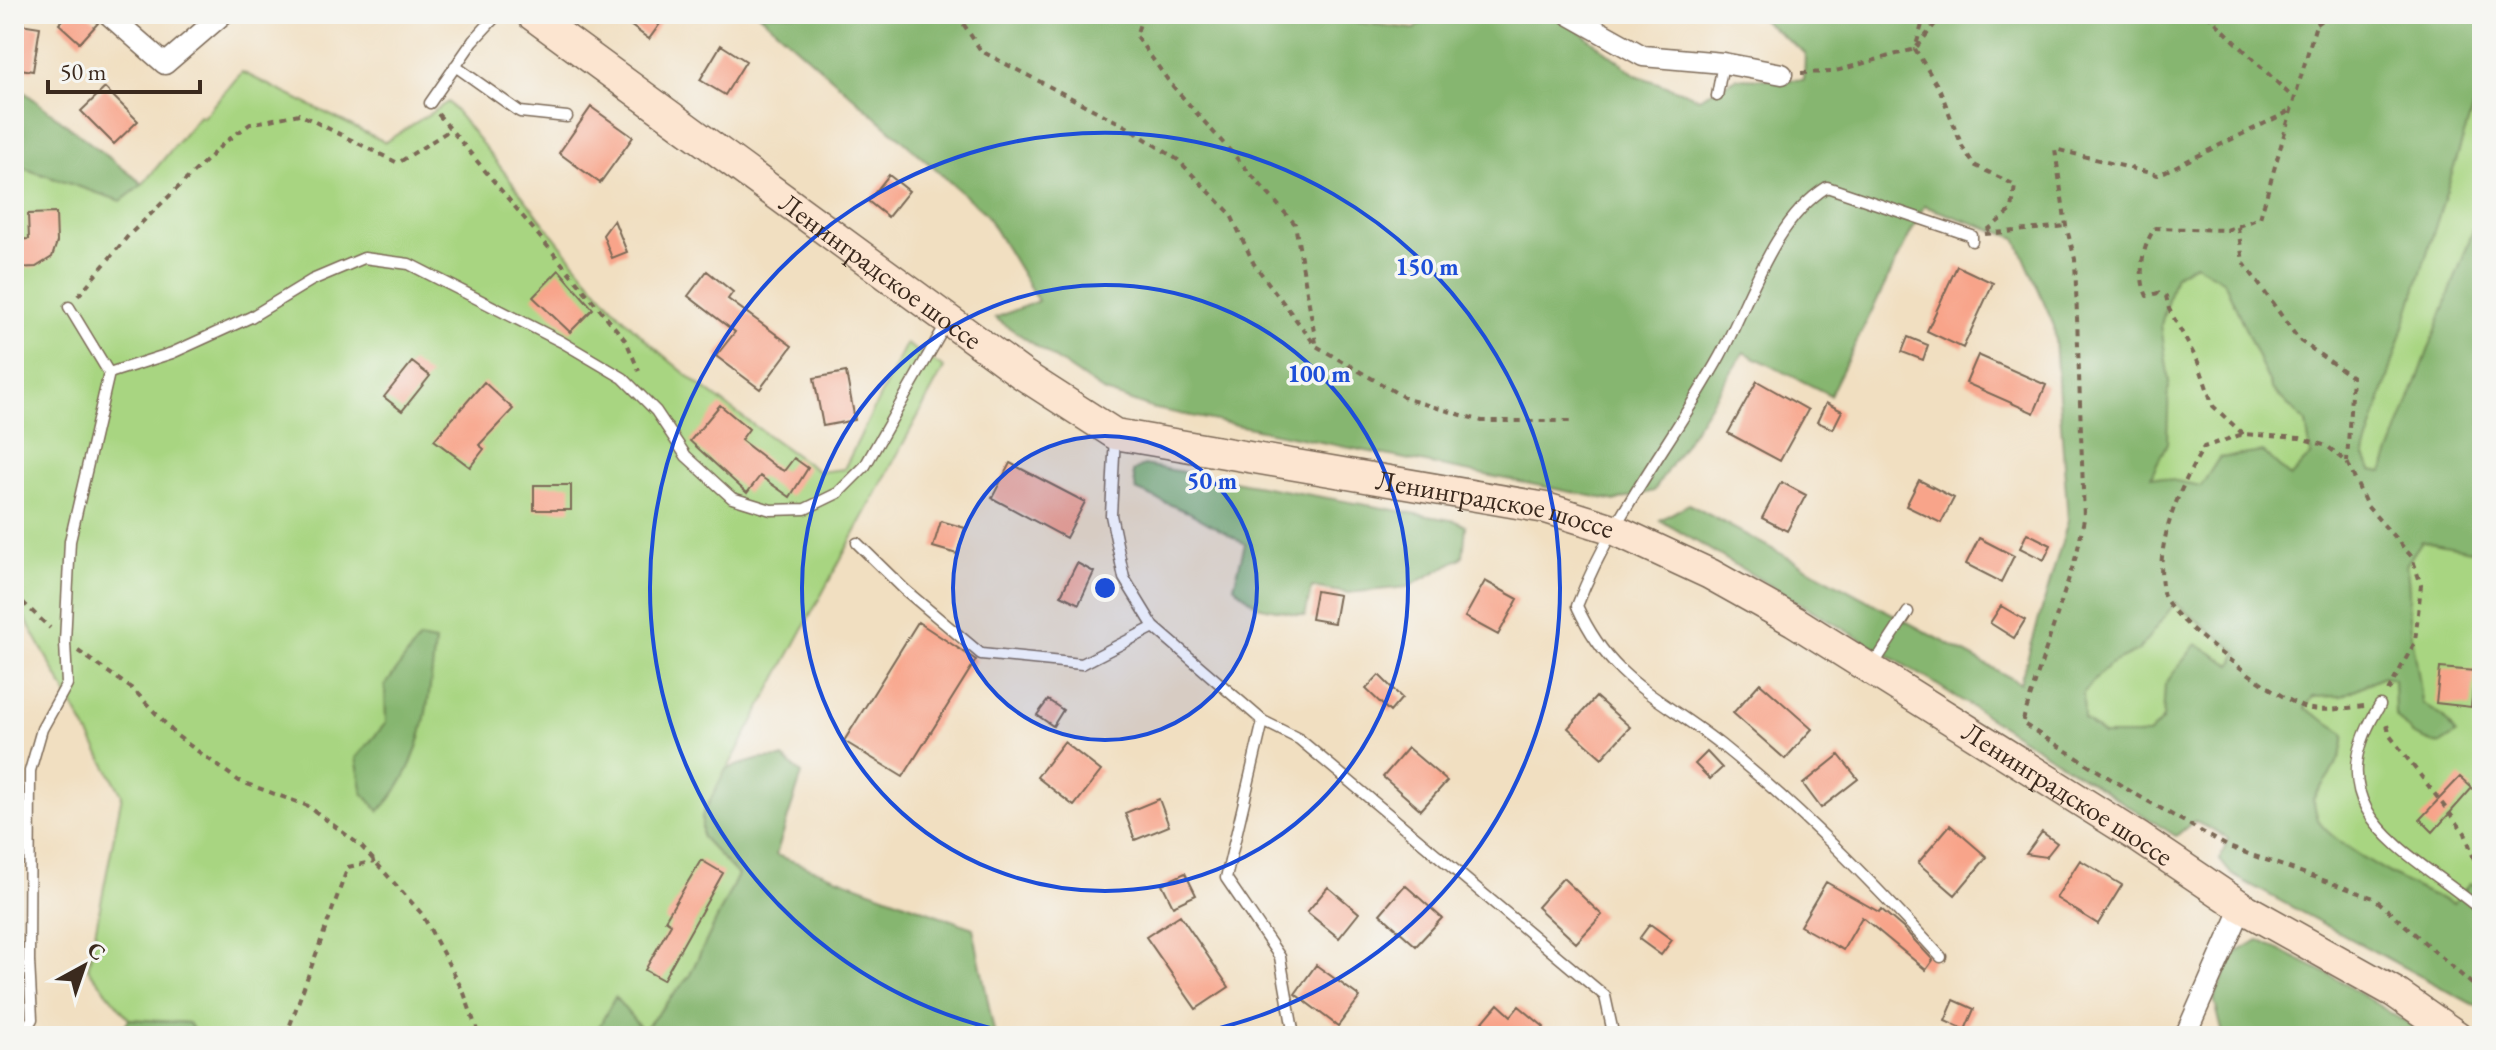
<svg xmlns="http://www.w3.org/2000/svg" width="2496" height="1050" font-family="'EB Garamond',serif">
  <rect width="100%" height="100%" fill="#f6f6f2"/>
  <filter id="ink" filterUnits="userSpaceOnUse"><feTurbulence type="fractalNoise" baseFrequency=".0125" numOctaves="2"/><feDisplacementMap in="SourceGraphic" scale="16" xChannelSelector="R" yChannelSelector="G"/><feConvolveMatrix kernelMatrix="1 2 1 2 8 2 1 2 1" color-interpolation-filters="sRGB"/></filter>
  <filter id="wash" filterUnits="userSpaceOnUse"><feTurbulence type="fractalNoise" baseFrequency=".006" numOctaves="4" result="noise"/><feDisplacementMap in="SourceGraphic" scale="32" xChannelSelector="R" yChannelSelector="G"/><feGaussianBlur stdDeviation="1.8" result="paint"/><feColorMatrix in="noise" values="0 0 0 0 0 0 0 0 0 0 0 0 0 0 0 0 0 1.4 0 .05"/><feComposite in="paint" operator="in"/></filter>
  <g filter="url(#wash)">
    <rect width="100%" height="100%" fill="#f1dfc1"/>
    <path fill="#a8d581" stroke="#728050" stroke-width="2" d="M2482 14V958L2045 711 2097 517 2071 163Z
      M242 72 385 142 448 102C505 169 554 242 613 307 672 371 749 421 819 472L844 469 906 344 944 368 702 816V837L738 875 689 977 643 1031 615 998 594 1036H197L189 1023 129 1019 88 969 122 795 14 598V165L121 201 143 184 200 115 203 117Z"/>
    <path fill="#86b66f" stroke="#607046" stroke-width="2" fill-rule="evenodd" d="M759 14H1285L1415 29 1431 14H1551L1568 22 1636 75 1699 98 1737 78 1804 80 1805 53 1754 14H2482V78L2364 454 2371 470 2383 472 2482 206V552L2422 541 2406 565C2411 586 2408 606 2411 628 2414 653 2420 677 2422 703L2443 717 2456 734 2439 745 2412 734 2395 715 2394 680 2383 676 2342 696 2313 697 2305 708 2344 733C2347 756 2325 780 2313 799 2315 806 2316 817 2320 823 2335 845 2428 898 2454 903L2470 883 2482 889V1006L2472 1004 2232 875 2220 860 2228 838 2194 821 2176 836 1931 681 1660 520 1689 504 2020 683 2068 521 2054 326 2016 238 1924 206 1830 395 1744 352 1654 491 1616 501 1151 408 1103 391 995 318 1038 301 985 213ZM2195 264 2224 281 2272 389 2306 423 2311 455 2290 477 2263 452 2219 458 2201 486 2151 476 2167 443 2169 381 2161 325 2175 275ZM2175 603 2238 652 2232 665 2196 644 2165 684 2163 719 2148 735H2103L2084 719 2083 693 2108 665 2138 651Z
      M14 84 143 184 121 201 14 165Z
      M1144 465 1456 521 1466 526 1463 557 1408 587 1347 593 1312 587 1305 616 1257 606 1234 586 1245 544 1190 513 1136 490 1133 472Z
      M419 639 435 642C429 700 424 768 379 811L363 793 356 758 386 723 385 686Z
      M783 758 802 774 776 855 973 928 995 1036H594L615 997 643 1031 689 977 738 875 702 837V816L726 769 760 759Z
      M2259 940 2332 976 2427 1036H2220L2222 1030 2214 999 2234 954Z
      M129 1019 189 1023 197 1036H118Z"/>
    <g id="blocks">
      <path fill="#f8a48a" d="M68 14H87L98 23 80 43 59 24Z
        M615 14H667L649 39Z
        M14 23 40 27 33 71 14 68Z
        M721 45 746 61 725 95 700 80Z
        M105 88 138 121 114 144 81 111Z
        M591 107 633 137 600 183 559 153Z
        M889 175 909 191 888 217 868 201Z
        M56 213 57 242 52 257 36 267 14 268V240L29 239 28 214Z
        M614 220 627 252 612 258 603 235Z
        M1957 266 1993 283 1963 348 1927 331Z
        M559 270 593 309 570 332 533 297Z
        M707 271 733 292 728 299 792 346 760 389 716 356 735 332 688 296Z
        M1908 337 1928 345 1923 360 1902 352Z
        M1978 355 2046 385 2034 413 1966 383Z
        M412 362 430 376 402 411 384 397Z
        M846 372 855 420 823 426 814 378Z
        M1757 381 1808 410 1780 461 1728 433Z
        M484 382 513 409 479 445 484 449 470 467 434 440Z
        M1826 403 1842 411 1833 429 1817 422Z
        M720 405 749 429 741 440 776 467 784 471 794 458 808 468 790 497 760 476 747 493 690 441Z
        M1010 463 1085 502 1066 538 992 498Z
        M1919 480 1954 498 1941 523 1906 506Z
        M1781 482 1806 495 1787 531 1762 518Z
        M534 485H571V510H534Z
        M941 521 965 528 957 554 933 547Z
        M2027 533 2051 545 2044 560 2020 548Z
        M1979 538 2014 556 2001 582 1966 564Z
        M1077 563 1094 572 1079 604 1061 595Z
        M1485 581 1518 599 1498 635 1465 617Z
        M1316 591 1339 595 1334 623 1311 619Z
        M2001 606 2025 620 2014 638 1990 623Z
        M918 622 976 660 903 777 844 741Z
        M2440 668 2475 671 2471 707 2436 703Z
        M1379 675 1402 698 1390 712 1366 689Z
        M1760 683 1812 729 1785 759 1733 713Z
        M1596 697 1630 727 1602 758 1568 728Z
        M1048 700 1063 710 1053 726 1037 715Z
        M1064 742 1101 771 1074 806 1037 777Z
        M1408 748 1447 781 1421 810 1383 777Z
        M1707 752 1722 768 1710 779 1695 764Z
        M1839 755 1858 779 1821 808 1803 784Z
        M2460 777 2472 788 2433 832 2420 819Z
        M1159 799 1169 826 1135 840 1125 813Z
        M1950 825 1987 857 1955 895 1918 863Z
        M2042 832 2057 843 2046 857 2026 854Z
        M701 860 723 873 663 980 645 970 671 924 665 920Z
        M2080 860 2122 885 2098 924 2056 898Z
        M1185 873 1196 895 1173 906 1162 884Z
        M1563 878 1602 915 1576 943 1537 907Z
        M1826 882 1879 912 1881 909 1903 928 1933 960 1926 970 1862 917 1843 950 1800 926Z
        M1405 885 1442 918 1416 946 1380 914Z
        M1328 887 1359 913 1339 938 1307 912Z
        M1180 915 1229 987 1196 1009 1146 937Z
        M1650 924 1672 940 1661 955 1639 939Z
        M1316 965 1360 997 1338 1026 1295 994Z
        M1954 1000 1974 1009 1965 1030 1945 1021Z
        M1498 1004 1511 1016 1519 1006 1544 1027 1536 1036H1471Z"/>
    </g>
  </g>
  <g filter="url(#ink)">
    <use href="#blocks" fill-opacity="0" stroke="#7b6957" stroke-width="2"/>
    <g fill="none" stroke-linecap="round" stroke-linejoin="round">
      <defs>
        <path id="lane" d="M455 66 520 112 567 117
          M1717 96 1723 63
          M430 103 473 41 498 14
          M109 373 172 353 251 317 312 280 364 258 409 264 562 342 623 378 656 411 686 456 732 498 771 510 805 509 838 493 865 466 946 324
          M1115 436 1111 515 1124 578 1154 627 1263 721 1299 739 1605 996 1612 1028 1605 1036
          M857 543 905 590 981 654 1082 664 1154 627
          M1872 667 1908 612
          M2380 705C2311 814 2411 851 2482 911
          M1263 721 1226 878 1280 957 1294 1036
          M1941 957C1872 882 1800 808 1720 744 1659 696 1612 683 1577 606 1612 515 1673 441 1720 356 1749 303 1772 221 1827 187L1972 236V241
          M21 1036 32 1019 29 961 30 771 42 729 67 684 65 642 70 541 109 373 69 307"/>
        <path id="street" d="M108 14 165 64 223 14
          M1568 14 1643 56 1723 63 1782 74
          M2185 1036 2242 907"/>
        <g id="secondary">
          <path id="s1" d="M531 14 1022 374 1115 434 1546 508 1613 529 1710 574 1794 621 2138 837 2242 907 2394 992 2457 1036"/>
        </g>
      </defs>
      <use href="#lane" stroke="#7b6957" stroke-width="13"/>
      <use href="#street" stroke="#7b6957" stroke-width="23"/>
      <use href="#secondary" stroke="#7b6957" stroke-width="33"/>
      <path stroke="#7b6957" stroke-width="4" stroke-dasharray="6 6" stroke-linecap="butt" d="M957 14 981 51 1127 127 1178 160 1230 213 1254 264 1316 346 1407 399 1482 421H1571
        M1143 14 1136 36 1170 83 1295 224 1316 343
        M1925 14 1915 49 1940 90 1962 146 1974 165 2015 185 2012 210 1984 233
        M2207 14 2293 98
        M2316 24 2330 14
        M1801 73 1832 72 1915 49 1943 14
        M2288 112 2158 175 2055 149 2066 226 2075 259 2084 519 2077 553 2022 723 2130 791 2229 847 2374 898 2482 993
        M438 114 626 341 639 371
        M2238 227 2243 262 2299 340 2352 377 2347 462
        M1985 234 2066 226
        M78 296 128 236 224 143 250 124 299 114 398 163 450 130
        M2243 434 2213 406 2198 362 2169 309 2166 296 2158 293 2147 296C2137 276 2142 246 2155 228L2227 230 2260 218 2319 14
        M14 594 50 628
        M78 651 134 690 177 736 239 781 308 806 361 846 422 914 464 993 479 1036
        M2364 706C2346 708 2320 713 2303 707 2275 696 2168 620 2163 592 2154 544 2180 486 2204 447L2243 434 2300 438 2327 446 2347 462 2367 506 2412 557 2421 585 2415 642 2386 695
        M2387 725 2390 736 2465 833 2482 882
        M286 1036 348 867 375 861"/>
      <use href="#lane" stroke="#fff" stroke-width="10"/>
      <use href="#street" stroke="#fff" stroke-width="20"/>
      <use href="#secondary" stroke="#fce5d0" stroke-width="30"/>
    </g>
  </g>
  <circle cx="1105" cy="588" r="152" fill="#1d4ed8" fill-opacity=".12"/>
  <g fill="none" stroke="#1d4ed8" stroke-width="4">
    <circle cx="1105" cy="588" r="152"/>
    <circle cx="1105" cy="588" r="303"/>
    <path d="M1022 1035A455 455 0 1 1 1188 1035"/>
  </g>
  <g text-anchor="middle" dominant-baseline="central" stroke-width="7" stroke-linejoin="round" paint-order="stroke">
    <g font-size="28" fill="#3b2a1e" stroke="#f6f6f2">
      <text stroke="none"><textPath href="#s1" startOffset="434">Ленинградское шоссе</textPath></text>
      <text stroke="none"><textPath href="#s1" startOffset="1106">Ленинградское шоссе</textPath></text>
      <text stroke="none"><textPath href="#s1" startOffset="1754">Ленинградское шоссе</textPath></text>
    </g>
  </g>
  <circle cx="1105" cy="588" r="12" fill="#1d4ed8" stroke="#f6f6f2" stroke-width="4"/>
  <g font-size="24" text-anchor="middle" font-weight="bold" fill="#1d4ed8" stroke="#f6f6f2" stroke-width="7" stroke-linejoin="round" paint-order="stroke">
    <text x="1427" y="275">150 m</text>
    <text x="1319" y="382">100 m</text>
    <text x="1212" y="489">50 m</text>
  </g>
  <rect width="2496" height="1050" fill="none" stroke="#f6f6f2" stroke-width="48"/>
  <g transform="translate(84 966) rotate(40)" stroke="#f6f6f2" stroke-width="6" paint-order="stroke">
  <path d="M0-6L14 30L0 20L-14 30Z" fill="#3b2a1e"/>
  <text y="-12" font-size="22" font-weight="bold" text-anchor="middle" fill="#3b2a1e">С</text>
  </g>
  <path d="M48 80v12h152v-12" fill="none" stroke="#3b2a1e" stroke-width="4"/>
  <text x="60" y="80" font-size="24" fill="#3b2a1e" stroke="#f6f6f2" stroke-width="6" paint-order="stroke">50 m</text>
</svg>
